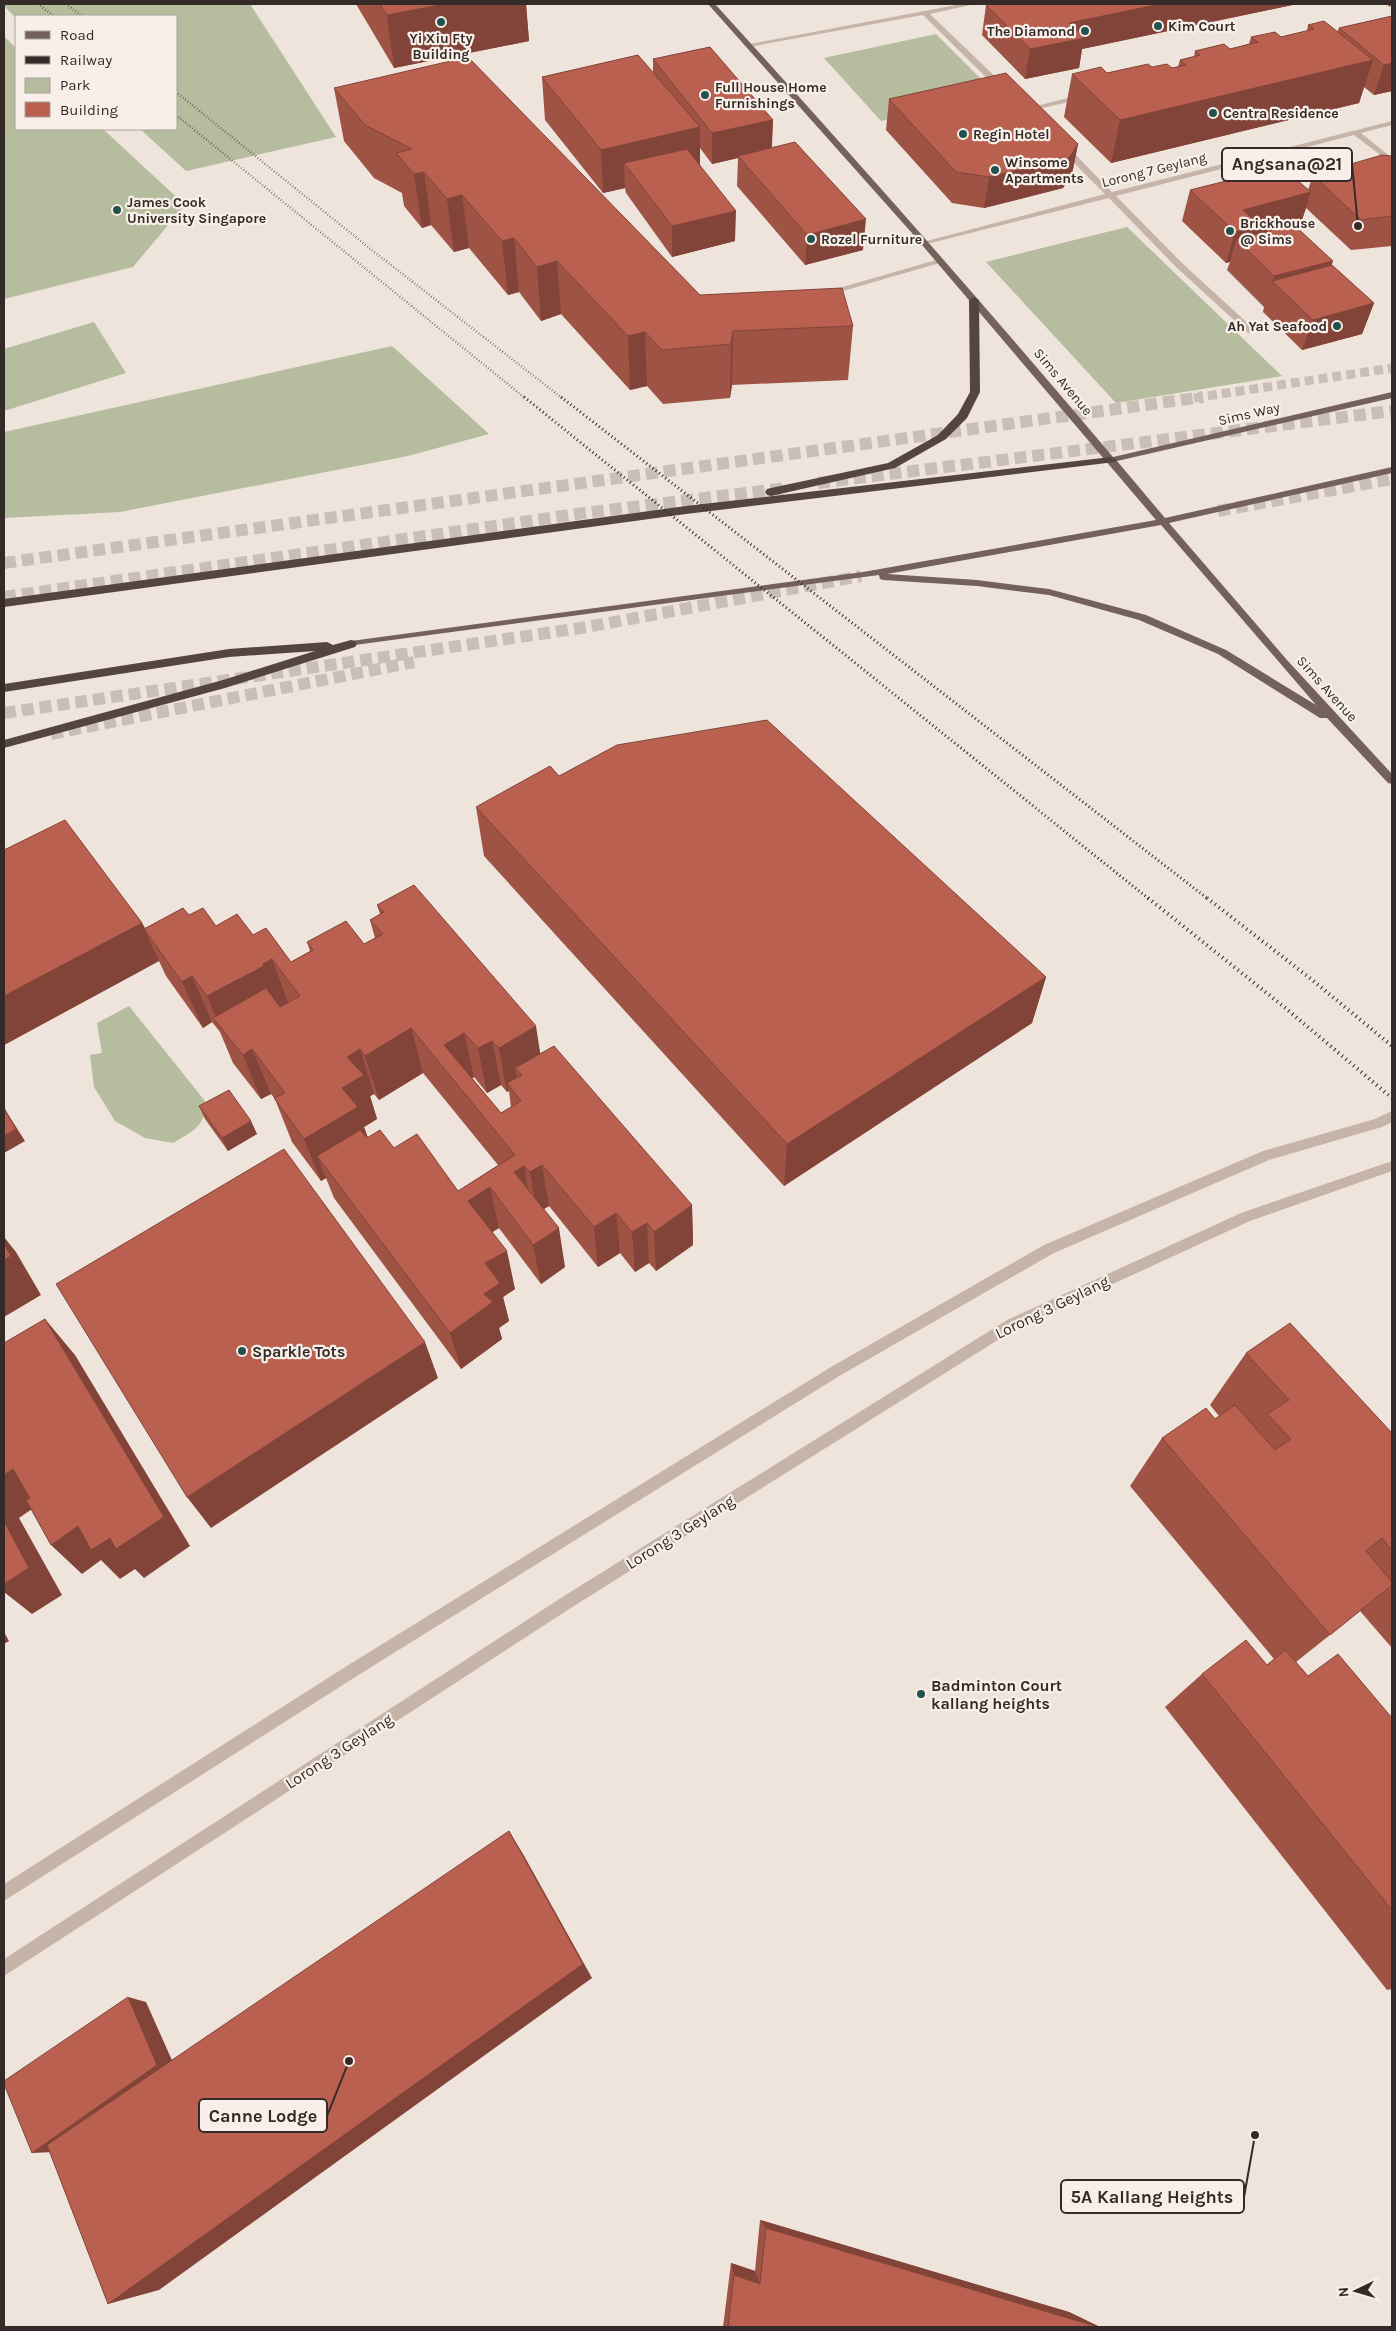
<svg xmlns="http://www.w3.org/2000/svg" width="1396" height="2331" font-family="Karla,sans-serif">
  <rect width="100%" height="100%" fill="#efe4dc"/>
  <path fill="#b5bd9e" d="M4 4H250L336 137 186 171 140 129H176V16L16 18 4 6Z
    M936 34 997 95 881 121 824 58Z
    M4 36 16 48V129H103L185 205 133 267 4 299Z
    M1127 227 1282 376 1116 403 986 262Z
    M94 322 126 373 4 411V349Z
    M392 346 489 434 408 456 120 512 4 518V432Z
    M129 1006 205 1101C206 1127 193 1131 173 1143L145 1138 115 1121 94 1087 90 1055 102 1053 97 1023Z"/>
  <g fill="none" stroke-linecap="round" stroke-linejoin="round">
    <path stroke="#cabfb8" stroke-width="9" stroke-dasharray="9 5" stroke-linecap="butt" d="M1194 398 1392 368"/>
    <path stroke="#cabfb8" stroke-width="12" stroke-dasharray="12 6" stroke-linecap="butt" d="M818 483 1392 411
      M1218 511 1392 479
      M4 563 1203 397
      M4 597 584 513 786 488
      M4 713 587 627 861 576
      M51 734 414 662"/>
    <path fill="#c6b4a9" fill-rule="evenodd" d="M961 4H975L930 14 1006 87V91H1000L923 15 749 47 745 45Z
      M1083 94H1086V98L1025 112 1021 110Z
      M1392 121V125L1361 133 1392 158V164L1354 135 1116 196 1182 263 1254 329V333H1248L1176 267 1109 198 923 245 919 243 1105 194 1061 150V146H1067L1112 192Z
      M936 260 943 262 829 295 822 293Z
      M1392 1111V1122L1382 1127 1269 1160 1054 1253 841 1375 360 1674 4 1901V1884L350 1664 831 1367 1044 1245 1263 1151 1375 1119Z
      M1392 1161V1171L1250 1221 1017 1328 574 1606 4 1976V1959L564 1596 1007 1320 1241 1213Z"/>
    <path fill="#74615b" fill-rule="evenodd" d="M708 4H715C850 152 983 303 1113 457L1392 392V398L1117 461 1165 518 1392 467V473L1169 523 1287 660 1392 774V784L1388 783 1327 718H1320L1218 654 1139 620 1049 595 977 586 883 580 880 579 879 575 347 646V642L351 641 863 572 1156 520 911 232ZM1161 525 1316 705 1226 650 1146 615 1049 589 977 580 887 574Z"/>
    <path fill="#544540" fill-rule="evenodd" d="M974 297 979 300 980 392 967 418 946 439 895 468 771 496 767 495 765 492 767 489 771 488 888 463 938 435 958 414 970 392 969 300Z
      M1111 457 1117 460 1115 462 686 514 4 607V599L686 506Z
      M351 640 355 641 357 644 355 647 225 688 4 748V740L223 680 315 651 229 657 4 692V684L229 649 327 642 333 645Z"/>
    <path stroke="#342b28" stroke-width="2.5" stroke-dasharray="0.5 2.5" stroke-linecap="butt" d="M38 4 54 16
      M66 4 82 16
      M176 92 373 251 562 398
      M176 115 525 398"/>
    <path stroke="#342b28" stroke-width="3" stroke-dasharray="1 3" stroke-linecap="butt" d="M524 397 1149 899
      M561 397 1208 899"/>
    <path stroke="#342b28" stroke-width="4" stroke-dasharray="1 4" stroke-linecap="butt" d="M1148 898 1283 1006 1392 1098
      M1207 898 1311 979 1392 1046"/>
  </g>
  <path fill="#9f5345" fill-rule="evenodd" d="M356 4H526L529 41 394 68Z
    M1297 4 1082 49 1079 68 1025 79 982 35 986 5Z
    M1386 4H1392L1390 7Z
    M1392 16V91L1374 95 1364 87 1359 103 1111 163 1064 117 1072 74 1107 73 1152 67 1172 68 1178 67 1180 60 1194 57 1195 51 1230 49 1249 44 1251 37H1281L1307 31 1308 25 1337 32 1339 28Z
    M653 59 773 120 772 148 863 250 805 265 737 186 738 158 712 164 700 148V165L735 241 672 257 626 193 625 188 603 193 545 120 542 77 653 73Z
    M334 88 700 295 853 326 848 380 732 385 730 398 663 404 647 386 630 390 561 314 541 321 519 292 508 295 469 248 454 252 431 225 422 228 404 206 402 193 374 178 344 141Z
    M889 99 1078 144 1072 174 1063 188 984 208 952 203 886 130Z
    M1392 156V246L1351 250 1306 208 1301 223 1294 225 1331 265 1374 303 1362 334 1302 350 1263 312 1264 307 1227 270 1230 262 1226 263 1182 221 1190 190H1308L1313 175Z
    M559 776 1046 977 1032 1023 784 1186 484 856 476 807Z
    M4 850 142 923 145 928 189 915 216 926 253 935 291 962 310 951 307 942 364 944 375 938 370 920 380 914 377 905 540 1053 692 1205 693 1245 656 1271 649 1263 635 1272 620 1253 598 1267 549 1206 544 1209 565 1267 541 1284 499 1228 492 1232 515 1289 503 1297 509 1321 499 1328 502 1339 461 1369 334 1198 326 1178 321 1181 292 1142 275 1099 271 1094 261 1099 233 1063 220 1032 212 1022 203 1028 166 976 159 961 4 1045ZM423 1073 498 1165 458 1191 368 1138 364 1127 377 1119 370 1096 374 1094 379 1100ZM474 1077 487 1093 501 1085 507 1092 509 1091 511 1107 501 1113 472 1078Z
    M199 1106 257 1134 228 1151 205 1119Z
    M1246 1353 1392 1433V1648L1360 1611 1296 1662 1308 1676 1392 1718V1989L1387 1990 1165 1707 1202 1674 1267 1665 1274 1659 1130 1486 1162 1438 1215 1419 1219 1416 1210 1405Z
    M760 2220 1069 2312 1100 2327H723L731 2263 755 2271Z"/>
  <path fill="#824338" d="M445 4H526L529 41 394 68 387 15Z
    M1161 4H1297L1082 49 1079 68 1025 79 1030 49 1069 23Z
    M1373 60 1359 103 1111 163 1120 120Z
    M1392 63V91L1374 95 1384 65Z
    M773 120 771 151 738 156V158L712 164V133Z
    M700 127V170L624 163 625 188 603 193 601 150Z
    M1078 144 1072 174 1063 188 984 208 989 177Z
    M424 172 431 225 422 228 414 174Z
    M1311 192 1301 223 1236 240 1230 262 1226 263 1235 232 1243 210Z
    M462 195 469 248 454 252 447 199Z
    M736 211 735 241 672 257V226Z
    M866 219 863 250 805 265 807 235Z
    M514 238 519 292 508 295 502 241Z
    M557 261 561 314 541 321 537 267Z
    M1333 261 1322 292 1273 281 1274 276Z
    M1374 303 1362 334 1302 350 1313 320Z
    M733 331 732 385 730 398 731 344Z
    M645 332 647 386 630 390 628 336Z
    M142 923 147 933 144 929 159 961 4 1045V996Z
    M272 959 289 1005 220 1026 207 996 263 964Z
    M192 976 212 1022 203 1028 182 982Z
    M1046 977 1032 1023 784 1186 787 1144Z
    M536 1026 543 1071 522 1075 515 1068 518 1086 507 1083 509 1091 507 1092 499 1048Z
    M411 1028 423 1073 379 1100 365 1056Z
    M464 1033 474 1077 459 1086 444 1045Z
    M492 1041 501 1085 487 1093 478 1048Z
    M252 1049 271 1094 261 1099 243 1055Z
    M360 1049 374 1094 370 1096 377 1119 364 1127 372 1150 317 1156 326 1178 321 1181 304 1139 342 1088 347 1057Z
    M4 1108 25 1141 4 1153Z
    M251 1121 257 1134 228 1151 222 1138Z
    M542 1165 549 1206 537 1213 530 1172Z
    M524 1166 531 1207 514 1172Z
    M490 1187 499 1228 478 1241 468 1201Z
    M692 1205 693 1245 656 1271 654 1232Z
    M616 1213 620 1253 598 1267 594 1227Z
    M647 1223 649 1263 635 1272 632 1232Z
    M559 1228 565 1267 541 1284 533 1245Z
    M4 1237 16 1252 41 1295 4 1317Z
    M507 1251 515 1289 503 1297 509 1321 499 1328 502 1339 461 1369 450 1333 484 1294 485 1263Z
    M45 1319 75 1355 190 1546 144 1578 135 1569 120 1579 101 1560 82 1574 51 1545 78 1526 110 1538Z
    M425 1342 438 1378 211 1528 187 1497Z
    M13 1469 45 1500 19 1518 62 1595 32 1614 4 1592V1475Z
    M4 1632 9 1641 4 1644Z
    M509 1831 523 1854 592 1978 159 2290 108 2304Z
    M128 1997 146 2002 175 2067 54 2152 32 2153Z
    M760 2220 1069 2312 1100 2327H1098L766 2228Z
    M731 2263 755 2271 760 2284 734 2275Z"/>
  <path fill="#b96050" stroke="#824338" d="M380 4H445L387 15Z
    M992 4H1161L1069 23 1085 38 1030 49 986 5Z
    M1392 16V63L1384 65 1339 28Z
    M1324 21 1373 60 1120 120 1072 74 1101 67 1107 73 1148 64 1152 67 1167 64 1172 68 1186 65 1180 60 1200 55 1195 51 1224 44 1230 49 1258 42 1251 37 1275 32 1281 37 1314 29 1308 25Z
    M710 47 773 120 712 133 653 59Z
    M638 55 700 127 601 150 542 77Z
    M468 57 700 295 842 288 853 326 733 331 731 344 662 350 645 332 628 336 557 261 537 267 514 238 502 241 462 195 447 199 424 172 414 174 396 153 412 149 365 125 334 88Z
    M1006 73 1078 144 1069 158 989 177 956 172 889 99Z
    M795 142 866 219 807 235 738 156Z
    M687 149 736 211 672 226 624 163Z
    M1382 155 1392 156V216L1361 220 1313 175Z
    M1282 167 1311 192 1243 210 1260 225 1235 232 1190 190Z
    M1294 225 1333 261 1274 276 1236 239Z
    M1332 265 1374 303 1313 320 1272 281Z
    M767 720 1046 977 787 1144 476 807 550 766 559 776 617 745Z
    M65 820 142 923 4 996V850Z
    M414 885 536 1026 499 1048 492 1041 478 1048 464 1033 444 1045 501 1113 521 1101 507 1083 522 1075 515 1068 554 1046 692 1205 654 1232 647 1223 632 1232 616 1213 594 1227 542 1165 530 1172 524 1166 514 1172 559 1228 533 1245 490 1187 468 1201 507 1251 485 1263 500 1283 484 1294 493 1302 450 1333 317 1156 360 1130 367 1138 380 1130 394 1148 417 1134 458 1191 515 1155 411 1028 365 1056 360 1049 347 1057 364 1075 342 1088 358 1107 304 1139 274 1098 285 1093 252 1049 243 1055 213 1018 266 988 280 1007 300 996 272 959 263 964 264 966 207 996 192 976 182 982 144 929 183 908 189 915 203 908 216 926 237 914 253 935 266 928 291 962 313 950 307 942 346 921 364 944 383 934 370 920 384 912 377 905Z
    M229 1090 251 1121 222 1138 199 1106Z
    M4 1108 16 1129 4 1136Z
    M284 1149 425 1342 187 1497 56 1284Z
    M4 1244 11 1256 4 1260Z
    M45 1319 164 1517 116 1549 110 1538 91 1550 78 1526 51 1545 26 1500 30 1498 13 1469 4 1475V1343Z
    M1290 1323 1392 1433V1550L1382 1538 1366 1551 1392 1582V1585L1330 1635 1162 1438 1206 1408 1215 1419 1235 1405 1275 1450 1291 1439 1267 1414 1289 1400 1246 1353Z
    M4 1521 29 1568 4 1584Z
    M1246 1640 1267 1665 1285 1650 1308 1676 1338 1654 1392 1718V1910L1202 1674Z
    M509 1831 583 1964 108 2304 47 2145Z
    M128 1997 157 2065 32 2153 4 2084V2081Z
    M766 2228 1098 2327H728L734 2275 760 2284Z"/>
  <g fill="#225150" stroke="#f7efe8" stroke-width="2">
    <circle cx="441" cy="22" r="5"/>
    <circle cx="1158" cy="26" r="5"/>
    <circle cx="1085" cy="31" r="5"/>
    <circle cx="705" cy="95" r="5"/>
    <circle cx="1213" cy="113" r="5"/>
    <circle cx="963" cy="134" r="5"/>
    <circle cx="995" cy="170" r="5"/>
    <circle cx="117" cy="210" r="5"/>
    <circle cx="1230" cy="231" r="5"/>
    <circle cx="811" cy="239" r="5"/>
    <circle cx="1337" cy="326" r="5"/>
    <circle cx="242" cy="1351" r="5"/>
    <circle cx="921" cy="1694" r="5"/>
  </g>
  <g text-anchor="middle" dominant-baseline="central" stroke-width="4.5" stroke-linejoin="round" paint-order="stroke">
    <g font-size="14" font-weight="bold" fill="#342b28" stroke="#f7efe8" text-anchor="start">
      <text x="1168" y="26">Kim Court</text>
      <text x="1075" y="31" text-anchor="end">The Diamond</text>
      <text x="441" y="38" text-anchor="middle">Yi Xiu Fty<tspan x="441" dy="16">Building</tspan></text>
      <text x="715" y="87">Full House Home<tspan x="715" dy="16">Furnishings</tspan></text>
      <text x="1223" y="113">Centra Residence</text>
      <text x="973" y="134">Regin Hotel</text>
      <text x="1005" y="162">Winsome<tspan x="1005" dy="16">Apartments</tspan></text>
      <text x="127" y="202">James Cook<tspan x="127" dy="16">University Singapore</tspan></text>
      <text x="1240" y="223">Brickhouse<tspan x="1240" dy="16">@ Sims</tspan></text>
      <text x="821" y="239">Rozel Furniture</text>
      <text x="1327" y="326" text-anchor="end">Ah Yat Seafood</text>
    </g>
    <g font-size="14" fill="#342b28" stroke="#f7efe8">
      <text transform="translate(1154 170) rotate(-14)">Lorong 7 Geylang</text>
      <text transform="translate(1063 382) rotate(50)">Sims Avenue</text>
      <text transform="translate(1249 414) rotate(-13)">Sims Way</text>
      <text transform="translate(1327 689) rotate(48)">Sims Avenue</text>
    </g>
    <g font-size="16" fill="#342b28" stroke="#f7efe8">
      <text transform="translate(1052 1307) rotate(-26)">Lorong 3 Geylang</text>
      <text transform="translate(680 1532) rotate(-32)">Lorong 3 Geylang</text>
      <text transform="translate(339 1751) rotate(-33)">Lorong 3 Geylang</text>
    </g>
    <g font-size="16" font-weight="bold" fill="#342b28" stroke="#f7efe8" text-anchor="start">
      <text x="252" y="1351">Sparkle Tots</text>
      <text x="931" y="1685">Badminton Court<tspan x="931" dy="18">kallang heights</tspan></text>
    </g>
  </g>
  <path fill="none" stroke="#342b28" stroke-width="2" d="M1358 226L1352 164M349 2061L327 2116M1255 2135L1244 2197"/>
  <g fill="#342b28" stroke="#f7efe8" stroke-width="2">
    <circle cx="1358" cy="226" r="5"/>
    <circle cx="349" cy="2061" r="5"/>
    <circle cx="1255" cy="2135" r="5"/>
  </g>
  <g fill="#f7efe8" stroke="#342b28" stroke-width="2">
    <rect x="1222" y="148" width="130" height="33" rx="5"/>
    <rect x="199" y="2099" width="128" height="33" rx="5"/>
    <rect x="1061" y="2180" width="183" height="33" rx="5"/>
  </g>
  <g font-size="18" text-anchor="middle" font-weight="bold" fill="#342b28">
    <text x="1287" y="170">Angsana@21</text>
    <text x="263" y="2122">Canne Lodge</text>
    <text x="1152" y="2203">5A Kallang Heights</text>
  </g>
  <rect width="1396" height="2331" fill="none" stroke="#342b28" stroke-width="10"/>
  <rect x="15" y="15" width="162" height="115" fill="#f7efe8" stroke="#a9a19b"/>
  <rect x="25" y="31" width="25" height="8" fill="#74615b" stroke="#a9a19b"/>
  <text x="60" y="40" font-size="15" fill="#342b28">Road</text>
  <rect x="25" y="56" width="25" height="8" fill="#342b28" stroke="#a9a19b"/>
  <text x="60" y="65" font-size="15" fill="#342b28">Railway</text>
  <rect x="25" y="78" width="25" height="15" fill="#b5bd9e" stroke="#a9a19b"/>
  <text x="60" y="90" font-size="15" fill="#342b28">Park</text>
  <rect x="25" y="102" width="25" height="15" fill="#b96050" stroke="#a9a19b"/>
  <text x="60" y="115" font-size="15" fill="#342b28">Building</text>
  <g transform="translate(1356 2291) rotate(265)" stroke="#f7efe8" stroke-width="4" paint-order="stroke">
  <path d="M0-4L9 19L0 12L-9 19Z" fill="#342b28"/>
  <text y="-8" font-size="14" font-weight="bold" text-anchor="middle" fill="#342b28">N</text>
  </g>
</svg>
